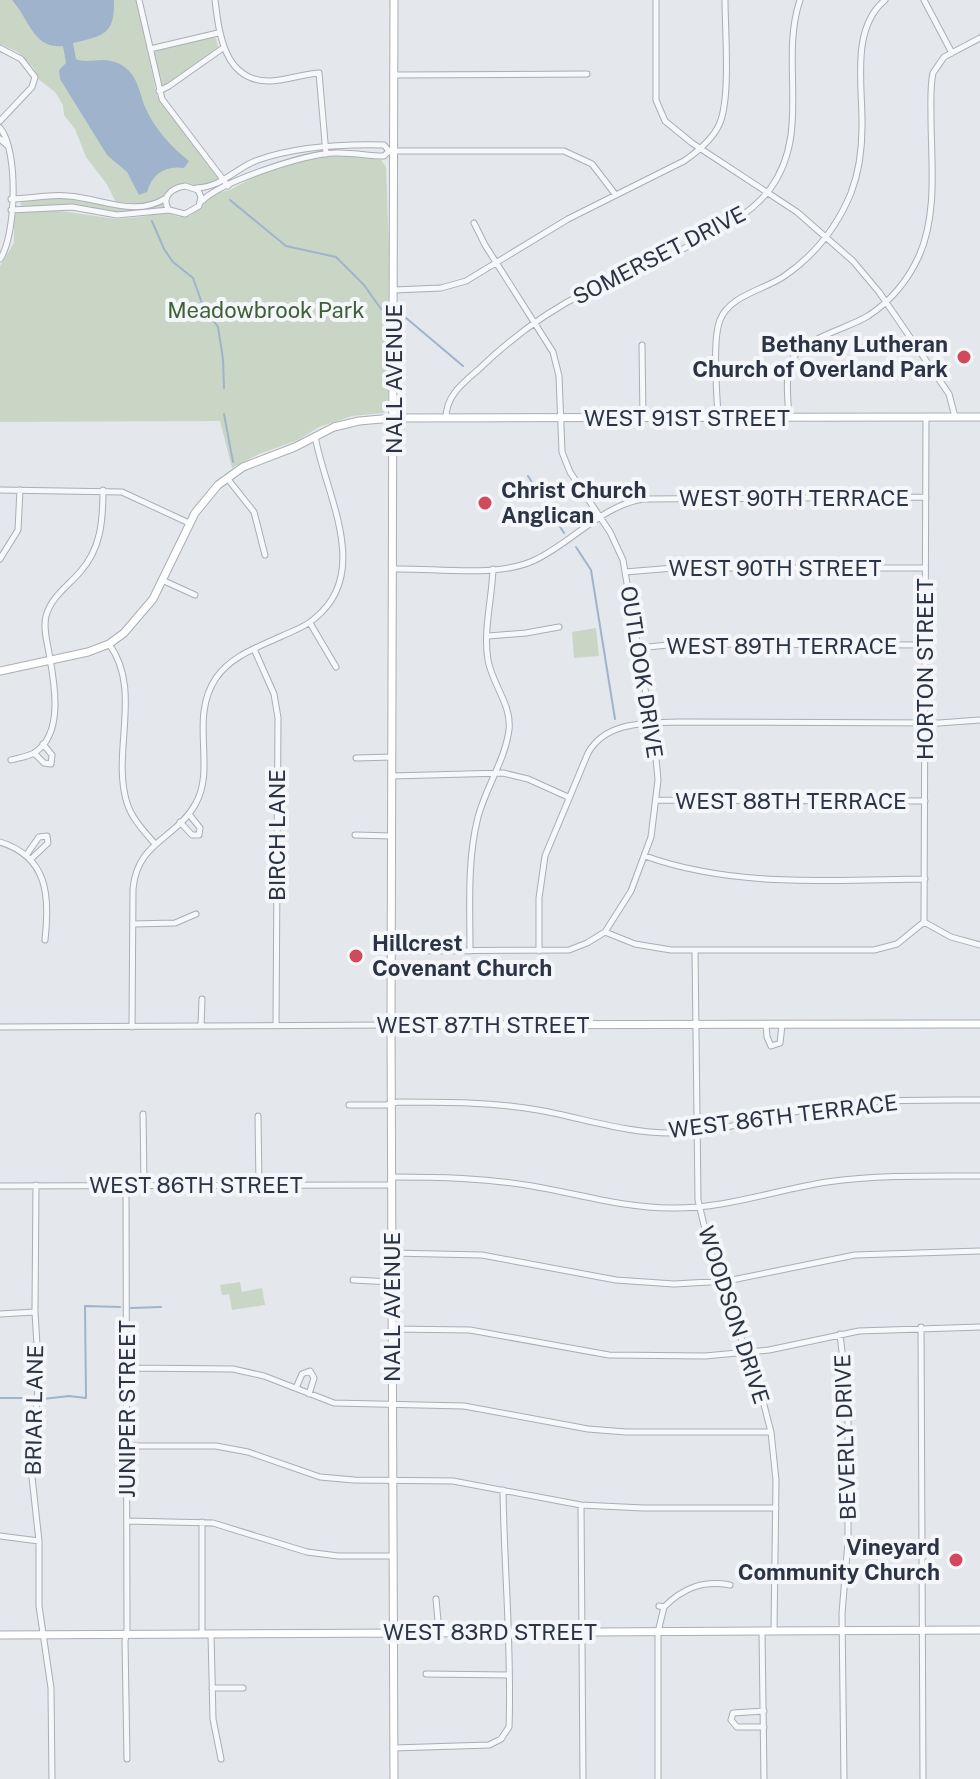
<svg xmlns="http://www.w3.org/2000/svg" width="980" height="1779" font-family="'Public Sans',sans-serif">
  <rect width="100%" height="100%" fill="#e4e7ec"/>
  <path fill="#c9d6c5" d="M0 0H137L157 96 219 178 217 183 201 187 179 185 160 199 147 204 116 202 106 183 86 157 75 129 64 115 63 105 55 92 38 79 34 68 18 52 0 44Z
    M213 37 216 38 218 47 165 86 161 84 154 51Z
    M336 155 381 160 386 167 389 249 388 408 383 413 352 416 319 427 298 440 259 454 232 468 220 421 0 422V266L14 243V218L16 213 47 209 116 219 140 217 164 212 179 217 189 216 200 209 214 193 230 190 257 175 317 157Z
    M61 197C96 201 130 216 164 203L165 207 114 213 62 205 23 207 20 204 24 200Z
    M596 628 599 656 574 658 572 632Z
    M240 1282 242 1292 262 1288 265 1305 232 1310 229 1294 222 1295 220 1285Z"/>
  <path fill="#9fb4cc" d="M12 0H114C115 34 104 36 73 43L76 59C88 65 105 54 123 66 139 77 139 93 146 109 155 129 172 148 189 161L184 168C165 165 152 174 147 192L139 195 127 172 107 155 60 79 59 70 66 63 63 46C33 49 30 20 12 0Z"/>
  <g fill="none" stroke-linecap="round" stroke-linejoin="round">
    <path stroke="#9fb4cc" stroke-width="2" d="M230 200 286 246 336 257 364 285 381 309
      M152 221 164 249 173 262 193 278 203 306 218 327 223 359 224 388
      M405 317 463 366
      M224 414 233 462
      M528 476 564 533
      M576 547 591 570 615 719
      M131 1308 161 1307
      M0 1398H33
      M43 1399 69 1396 86 1398 85 1306 120 1307"/>
    <defs>
      <path id="street" d="M139 0 162 99 228 186
        M215 0C219 33 224 81 269 81 285 81 302 74 319 73L326 154
        M656 0V100L665 121 692 143 797 212 853 261 879 292 949 394 955 417
        M924 0 952 53
        M0 48 21 59 35 77 32 87 0 121
        M150 49 218 33
        M394 75 587 74
        M159 91 169 86 223 48
        M0 128C19 150 16 237 0 259
        M0 139 8 146
        M185 186 198 190 201 197 199 206 185 214 169 210C160 197 172 188 185 186Z
        M196 188C223 187 235 168 258 160 298 146 342 144 384 145L389 151
        M11 199C30 199 49 194 68 196 101 198 135 218 166 198
        M202 201C220 182 307 153 334 153 351 152 367 156 384 156L389 151H564L592 164 615 194
        M11 210 72 207 117 215 169 210
        M394 290 441 288 466 281 568 219 684 161C697 152 712 140 719 125 731 100 725 31 725 0
        M642 345 643 418
        M718 417C717 393 712 341 720 320 729 296 763 290 783 277 814 256 837 227 851 193 859 172 862 150 862 127 863 87 850 29 885 0
        M789 417C788 400 785 378 791 362 800 339 847 329 868 316 891 301 908 280 919 256 938 213 931 161 931 116 931 102 930 87 933 73L944 57 980 38
        M446 418C446 396 462 384 478 370 510 339 546 312 586 292 640 265 735 236 770 189 812 132 779 62 800 0
        M227 478 254 512 265 555
        M0 490 122 492 189 523
        M0 559 18 530 20 490
        M394 569C436 568 498 578 535 560 573 542 601 506 643 499L926 497
        M625 572 674 568H925
        M162 580 195 595
        M310 623 336 667
        M488 636 526 633 559 627
        M109 644C143 690 111 752 127 803 132 819 144 831 155 844
        M638 648 678 644 925 645
        M254 649 274 694 278 718 276 1026
        M34 753 44 763 51 764 52 755 43 744
        M356 758 392 757
        M11 760C18 758 27 757 34 753 65 734 54 681 49 653 47 641 43 628 46 616 51 597 68 586 80 572 101 549 103 520 103 490
        M392 776 503 773 528 779 568 797
        M657 800 925 801
        M180 822 192 835H199L200 828 189 814
        M355 835 392 836
        M0 842C48 857 50 896 45 940
        M27 854 39 837 47 836 48 843 31 859
        M645 856C734 888 832 880 925 879
        M924 922 926 417
        M924 922 951 937 980 945
        M133 924 175 923 196 914
        M605 932 635 944 671 950H874L897 944 924 922
        M695 950 698 1200 710 1250 762 1397 771 1432 776 1480 774 1631
        M391 951 569 950 587 943 605 932 631 891 651 837 658 780 655 747 623 560 610 532 570 472 562 452 559 376 553 352 485 245 474 223
        M470 951C470 906 467 860 478 817 486 787 505 760 509 730 512 705 492 684 488 660 483 631 492 599 493 569
        M539 951V898L545 856 588 753C606 721 646 723 679 722L939 723 980 720
        M766 1025 767 1037 771 1046 780 1043 782 1025
        M201 1026 202 999
        M0 1027 391 1025
        M132 1027 133 889C137 841 177 839 196 803 216 766 189 718 216 678 231 656 258 647 282 636 293 631 305 627 314 619 373 573 325 494 315 436
        M349 1105H386L398 1102C445 1102 492 1102 538 1110 583 1118 625 1133 671 1133 720 1133 767 1116 815 1108 870 1099 925 1100 980 1100
        M143 1114 144 1184
        M258 1116 259 1185
        M392 1177C439 1177 485 1178 532 1186 579 1194 623 1208 671 1208 725 1209 775 1190 827 1182 878 1175 929 1176 980 1176
        M126 1184 127 1629 125 1641 127 1759
        M36 1185 35 1312 39 1378 31 1468 39 1541V1606L51 1688 52 1779
        M0 1186 392 1185
        M392 1253 482 1255 616 1280 674 1284 727 1281 855 1255 980 1251
        M353 1280 392 1282
        M0 1314 35 1312
        M921 1327 923 1779
        M392 1329 470 1330 609 1355 705 1356 769 1350 859 1331 980 1327
        M840 1334 848 1404V1542L842 1613 844 1779
        M127 1368 233 1369 264 1376 334 1403 464 1406 588 1429 626 1432H771
        M296 1388 302 1374 310 1371 314 1378 309 1394
        M127 1446H216L248 1452 320 1477 354 1480 453 1481 581 1505 643 1508H776
        M581 1505 583 1779
        M127 1521 213 1523 307 1552 338 1556H392
        M202 1522V1633
        M0 1536 39 1541
        M436 1599 439 1632
        M659 1606 664 1607C683 1588 703 1580 730 1585
        M762 1631 764 1779
        M211 1634 213 1719 221 1759
        M426 1674 509 1675
        M212 1688H243
        M764 1711 733 1713 731 1720 737 1727H764
        M393 1748 489 1745 501 1739 509 1727C512 1648 504 1569 503 1490
        M658 1779V1632L664 1607"/>
      <path id="secondary" d="M0 671 88 652 109 644 124 633 153 599 195 513 218 485 243 467 295 447 334 427 359 421 393 418 980 417
        M391 1025 980 1024
        M0 1635 980 1630
        M394 1779 391 1021 394 0"/>
    </defs>
    <use href="#street" stroke="#a9aeb7" stroke-width="7"/>
    <use href="#secondary" stroke="#a9aeb7" stroke-width="9"/>
    <use href="#street" stroke="#f7f8fa" stroke-width="5"/>
    <use href="#secondary" stroke="#fff" stroke-width="7"/>
  </g>
  <g fill="#d1495b" stroke="#f4f6f9" stroke-width="3">
    <circle cx="964" cy="357" r="8"/>
    <circle cx="485" cy="503" r="8"/>
    <circle cx="356" cy="956" r="8"/>
    <circle cx="956" cy="1560" r="8"/>
  </g>
  <g text-anchor="middle" dominant-baseline="central" stroke-width="8" stroke-linejoin="round" paint-order="stroke">
    <g font-size="22" fill="#2b3445" stroke="#f4f6f9">
      <text transform="translate(659 255) rotate(-27)">SOMERSET DRIVE</text>
      <text transform="translate(394 379) rotate(-90)">NALL AVENUE</text>
      <text x="687" y="418">WEST 91ST STREET</text>
      <text x="794" y="498">WEST 90TH TERRACE</text>
      <text x="775" y="568">WEST 90TH STREET</text>
      <text x="782" y="646">WEST 89TH TERRACE</text>
      <text transform="translate(925 669) rotate(-90)">HORTON STREET</text>
      <text transform="translate(642 672) rotate(81)">OUTLOOK DRIVE</text>
      <text x="791" y="801">WEST 88TH TERRACE</text>
      <text transform="translate(277 835) rotate(-90)">BIRCH LANE</text>
      <text x="483" y="1025">WEST 87TH STREET</text>
      <text transform="translate(783 1116) rotate(-7)">WEST 86TH TERRACE</text>
      <text x="196" y="1185">WEST 86TH STREET</text>
      <text transform="translate(392 1307) rotate(-90)">NALL AVENUE</text>
      <text transform="translate(734 1315) rotate(72)">WOODSON DRIVE</text>
      <text transform="translate(127 1409) rotate(-90)">JUNIPER STREET</text>
      <text transform="translate(34 1410) rotate(-89)">BRIAR LANE</text>
      <text transform="translate(845 1437) rotate(-92)">BEVERLY DRIVE</text>
      <text x="490" y="1632">WEST 83RD STREET</text>
    </g>
    <g font-size="22" fill="#3f6138" stroke="#f4f6f9">
      <text x="266" y="310">Meadowbrook Park</text>
    </g>
    <g font-size="22" font-weight="bold" fill="#2b3445" stroke="#f4f6f9" text-anchor="end">
      <text x="948" y="344">Bethany Lutheran<tspan x="948" dy="25">Church of Overland Park</tspan></text>
      <text x="501" y="490" text-anchor="start">Christ Church<tspan x="501" dy="25">Anglican</tspan></text>
      <text x="372" y="943" text-anchor="start">Hillcrest<tspan x="372" dy="25">Covenant Church</tspan></text>
      <text x="940" y="1547">Vineyard<tspan x="940" dy="25">Community Church</tspan></text>
    </g>
  </g>
</svg>
